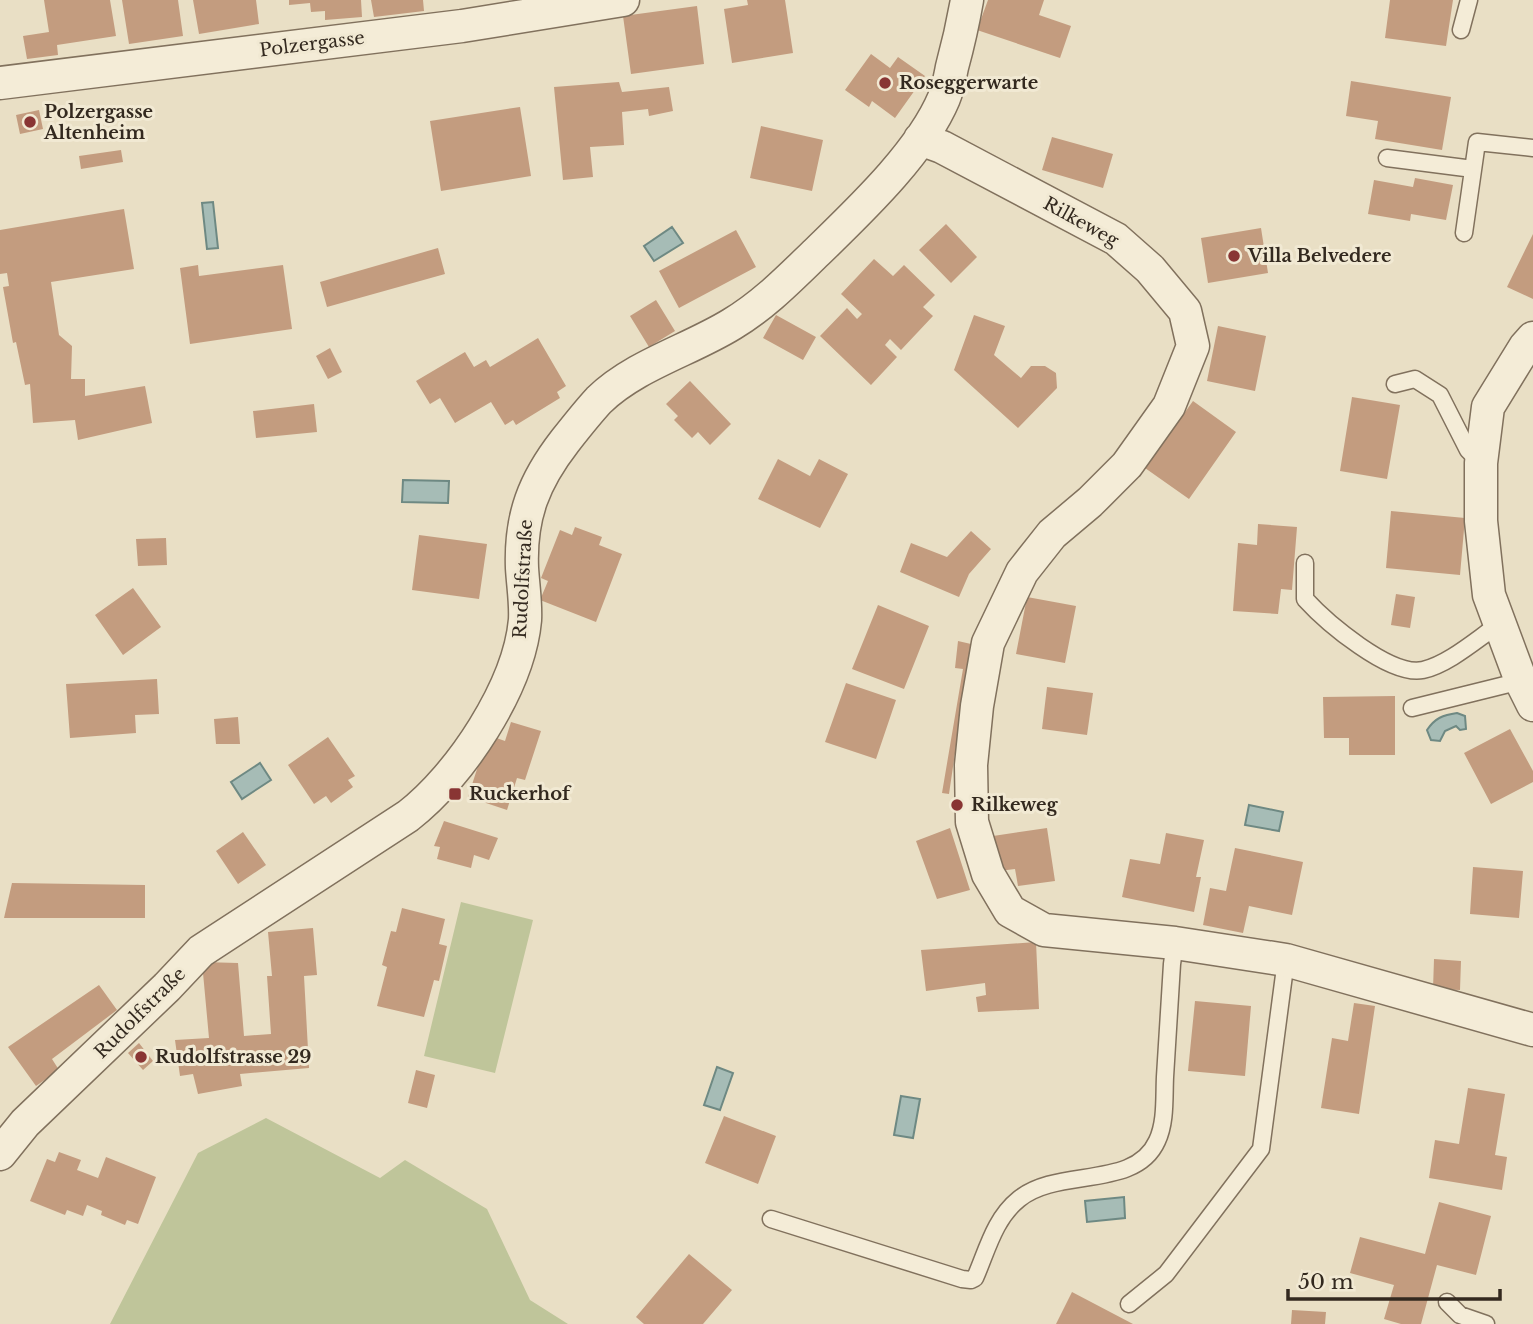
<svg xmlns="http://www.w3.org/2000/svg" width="1533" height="1324" font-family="'Libre Baskerville',serif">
  <rect width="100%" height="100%" fill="#e9dfc5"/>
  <path fill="#bfc59a" d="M461 902 533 920 495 1073 424 1056Z
    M266 1118 380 1178 405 1160 487 1209 530 1300 568 1324H110L198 1153Z"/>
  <path fill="#a6bcb6" stroke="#6e8983" stroke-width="2" d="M213 202 218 248 207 249 202 203Z
    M672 227 683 243 654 261 644 246Z
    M403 480 449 481 448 503 402 502Z
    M1457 713 1465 716 1466 729 1460 730 1456 726 1445 731 1440 741 1431 740 1427 730C1435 718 1443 715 1457 713Z
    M260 763 271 780 242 799 231 782Z
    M1249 805 1283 812 1279 831 1245 825Z
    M717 1067 733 1073 720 1110 704 1105Z
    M901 1096 920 1099 913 1138 894 1135Z
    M1124 1197 1125 1218 1087 1222 1085 1201Z"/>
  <path fill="#c39c7f" d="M44 0H110L116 36 57 45 58 55 27 59 23 36 49 32Z
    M122 0H178L183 36 129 44Z
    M193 0H256L259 24 199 34Z
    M289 0H361L362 17 325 20V11L311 12 310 3 289 5Z
    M371 0H423L424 11 374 17Z
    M747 0H785L793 53 732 63 724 9 748 5Z
    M988 0H1044L1039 15 1071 26 1060 58 977 30Z
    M1390 0H1453L1446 46 1385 38Z
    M697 6 704 64 631 74 623 16Z
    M871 54 890 68 898 57 925 76 895 118 872 101 869 107 845 90Z
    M1351 81 1451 97 1442 150 1375 139 1378 121 1346 116Z
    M619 82 622 92 669 87 673 111 649 116 648 109 622 112 624 145 590 147 593 177 563 180 554 87Z
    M520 107 531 176 441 191 430 121Z
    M39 110 43 129 20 134 16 115Z
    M761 126 823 140 812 191 750 178Z
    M1052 137 1113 154 1103 188 1042 170Z
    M121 150 123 162 81 169 79 156Z
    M1415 178 1453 185 1446 220 1411 214 1410 221 1368 214 1374 180 1413 187Z
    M124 209 134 269 51 282 59 335 72 346 71 379H85V396L145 386 152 423 78 440 75 420 33 423 30 384 25 385 16 342 13 343 3 287 9 286 7 273 0 274V230Z
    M946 224 977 257 951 283 919 250Z
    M1261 228 1268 273 1208 283 1201 238Z
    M736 230 756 267 679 308 659 271Z
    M1533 234V299L1507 287Z
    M438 248 445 274 327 307 320 282Z
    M874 259 893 276 904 265 935 295 923 307 933 316 901 350 890 339 885 345 897 357 871 385 820 336 847 308 857 319 862 314 841 294Z
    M198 265 199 276 283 265 292 329 190 344 180 268Z
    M656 300 675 331 649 347 630 316Z
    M776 315 816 337 803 360 763 338Z
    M974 315 1005 326 994 355 1021 378 1031 366H1045L1056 373 1057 388 1018 428 954 370Z
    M1218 326 1266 336 1255 391 1207 381Z
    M538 338 566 386 557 392 560 398 516 425 513 420 505 425 491 402 455 423 440 398 430 404 416 381 465 352 474 367 486 360 490 367Z
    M330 348 342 372 328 379 316 356Z
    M690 381 731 424 710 445 698 432 692 438 674 420 678 416 666 404Z
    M1352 397 1400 405 1387 479 1340 471Z
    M1193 401 1236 432 1189 499 1145 468Z
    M314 404 317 432 256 438 253 411Z
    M778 459 810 476 819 459 848 474 820 528 758 499Z
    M1391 511 1465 518 1460 575 1386 568Z
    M1258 524 1297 527 1292 590 1281 589 1278 614 1233 611 1238 543 1257 545Z
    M575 527 602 537 599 545 622 554 596 622 540 600 548 581 541 578 560 530 572 535Z
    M971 531 991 549 969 574 959 597 900 572 911 543 947 557Z
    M419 535 487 544 479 599 412 590Z
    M166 538 167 565 138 566 136 539Z
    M133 588 161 627 123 655 95 615Z
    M1396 594 1415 597 1410 628 1391 625Z
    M1027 597 1076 606 1065 663 1016 654Z
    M878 605 929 626 904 689 852 669Z
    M958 641 971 644 949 794 942 793 963 669 955 668Z
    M157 679 159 714 135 715 136 733 70 738 66 684Z
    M846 683 896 700 876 759 825 742Z
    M1047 687 1093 693 1087 735 1042 729Z
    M1395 696V755H1349V738H1324L1323 697Z
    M238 717 240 744H216L214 719Z
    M511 722 541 731 525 780 517 778 507 810 468 797 488 735 505 741Z
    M1510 729 1533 771V782L1491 804 1464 753Z
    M328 737 355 776 348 780 353 787 331 803 326 796 314 804 288 765Z
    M444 821 498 838 489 860 474 855 471 868 437 859 440 847 434 846Z
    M950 828 970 890 937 899 916 841Z
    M1047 828 1055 881 1018 886 1015 869 999 871 993 836Z
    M243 832 266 865 238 884 216 851Z
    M1166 833 1204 840 1196 877H1201L1194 912 1122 897 1130 859 1160 864Z
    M1235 848 1303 862 1292 915 1249 906 1243 933 1203 925 1210 888 1226 891Z
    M1473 867 1523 871 1519 918 1470 914Z
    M12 883 145 885V918H4Z
    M402 908 445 919 439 944 447 946 439 981 434 980 424 1017 377 1006 387 967 382 965 391 931 396 932Z
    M313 928 317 975 304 976 309 1068 240 1074 242 1086 198 1094 193 1074 180 1076 175 1040 209 1038 202 962 238 963 244 1036 271 1034 267 976H272L268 932Z
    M1036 942 1039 1009 978 1012 976 997 986 995 985 983 926 991 921 950Z
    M1434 959 1461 961 1460 990 1433 989Z
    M99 985 117 1010 52 1059 59 1070 36 1086 8 1047Z
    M1195 1001 1251 1006 1245 1076 1188 1071Z
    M1354 1003 1375 1006 1359 1114 1321 1108 1332 1038 1348 1041Z
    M139 1043 153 1061 143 1070 128 1053Z
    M416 1070 435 1075 427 1108 408 1103Z
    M1468 1088 1505 1094 1495 1155 1507 1157 1502 1190 1429 1178 1435 1140 1459 1144Z
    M724 1116 776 1136 758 1184 705 1163Z
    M59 1152 81 1160 77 1170 98 1178 106 1157 156 1177 138 1224 127 1220 125 1225 101 1215 102 1211 87 1205 83 1216 67 1210 65 1215 30 1201 47 1159 55 1162Z
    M1439 1202 1491 1216 1476 1275 1437 1265 1421 1324H1401L1384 1319 1394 1285 1350 1273 1360 1237 1425 1254Z
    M689 1254 732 1290 703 1324H644L636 1317Z
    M1072 1292 1133 1324H1056Z
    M1292 1310 1326 1312 1325 1324H1291Z"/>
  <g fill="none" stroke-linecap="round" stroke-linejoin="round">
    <defs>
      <path id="service" d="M1461 30 1469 0
        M1387 158 1473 169
        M1464 233 1477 142 1533 148
        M1395 384 1415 379 1440 395 1468 450 1481 463
        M1305 563V599C1326 622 1390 677 1423 670 1449 664 1477 639 1498 625
        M1412 708 1521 681
        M771 1219 962 1279 971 1280 975 1278C987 1251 994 1219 1019 1199 1058 1167 1135 1190 1157 1141 1166 1122 1164 1098 1165 1077 1167 1039 1170 1002 1172 964L1175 943
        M1447 1302 1460 1315 1486 1324
        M1129 1304 1166 1274 1261 1149 1286 960"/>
      <path id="minor" d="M0 83 462 26 623 0
        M920 139 942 147 1116 239 1150 269 1185 311 1193 346 1169 406 1127 465 1090 502 1052 534 1022 572 988 643 977 706 971 765 972 822 988 874 1010 911 1044 930 1175 943 1286 960 1533 1030
        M1533 338 1525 347 1488 407 1481 463V521L1489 595 1521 681 1533 705
        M0 1154 25 1123 167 987 201 951 408 816C460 776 519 687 525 620 526 603 523 585 522 568 520 516 534 481 565 441 576 427 587 413 599 400 635 365 690 350 732 324 764 305 790 278 817 252 859 211 921 153 944 98 948 89 950 77 952 67 958 45 963 23 967 0"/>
    </defs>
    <use href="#service" stroke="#81715d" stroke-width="19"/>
    <use href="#minor" stroke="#81715d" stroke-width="35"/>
    <use href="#service" stroke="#f4ecd7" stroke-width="16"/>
    <use href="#minor" stroke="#f4ecd7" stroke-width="32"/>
  </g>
  <g fill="#893534" stroke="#f1e9d3" stroke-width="2.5">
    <circle cx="885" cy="83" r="7"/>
    <circle cx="30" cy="122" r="7"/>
    <circle cx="1234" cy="256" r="7"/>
    <rect x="448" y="787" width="14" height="14" rx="3.5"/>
    <circle cx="957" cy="805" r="7"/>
    <circle cx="141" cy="1057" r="7"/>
  </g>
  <g text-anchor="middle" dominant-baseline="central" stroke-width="6" stroke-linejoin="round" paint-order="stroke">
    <g font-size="18" fill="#33291f" stroke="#f1e9d3">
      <text transform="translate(312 44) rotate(-7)">Polzergasse</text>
      <text transform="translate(1081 222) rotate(29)">Rilkeweg</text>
      <text transform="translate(523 579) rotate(-87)">Rudolfstraße</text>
      <text transform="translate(140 1013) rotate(-45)">Rudolfstraße</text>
    </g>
    <g font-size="18" font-weight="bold" fill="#33291f" stroke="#f1e9d3" text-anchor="start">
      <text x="899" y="83">Roseggerwarte</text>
      <text x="44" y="112">Polzergasse<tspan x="44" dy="21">Altenheim</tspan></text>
      <text x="1248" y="256">Villa Belvedere</text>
      <text x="469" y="794">Ruckerhof</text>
      <text x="971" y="805">Rilkeweg</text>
      <text x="155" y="1057">Rudolfstrasse 29</text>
    </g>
  </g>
  <path d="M1288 1289v10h212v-10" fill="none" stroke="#33291f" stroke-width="3.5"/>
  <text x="1298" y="1289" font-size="21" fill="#33291f" stroke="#f1e9d3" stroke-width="5" paint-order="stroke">50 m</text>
</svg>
